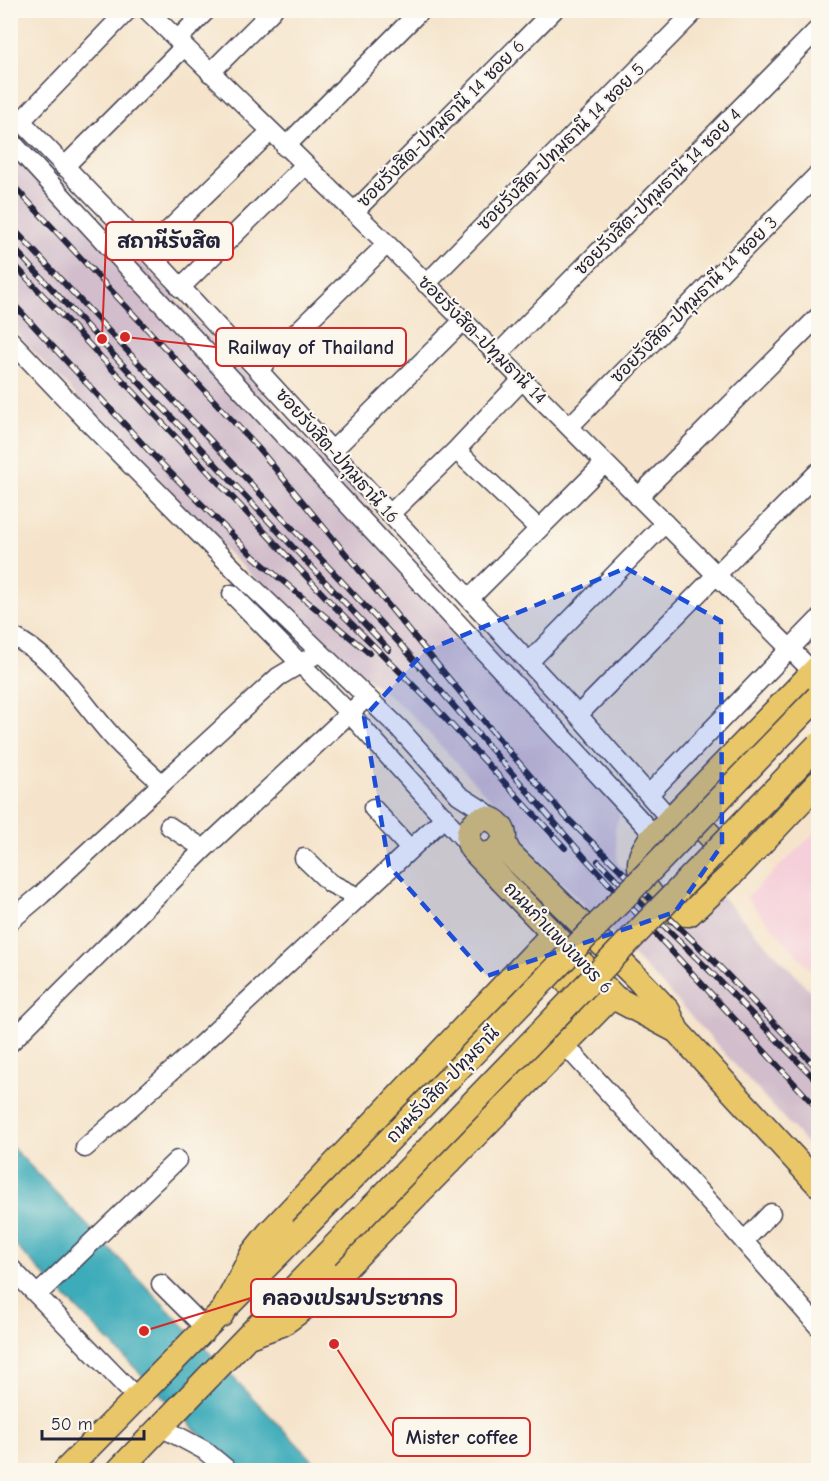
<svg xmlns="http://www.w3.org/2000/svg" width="829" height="1481" font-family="'Comic Neue','Playpen Sans Thai',sans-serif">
  <rect width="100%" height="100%" fill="#fbf7ec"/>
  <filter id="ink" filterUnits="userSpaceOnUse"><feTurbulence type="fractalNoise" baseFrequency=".0167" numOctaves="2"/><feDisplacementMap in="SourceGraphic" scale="12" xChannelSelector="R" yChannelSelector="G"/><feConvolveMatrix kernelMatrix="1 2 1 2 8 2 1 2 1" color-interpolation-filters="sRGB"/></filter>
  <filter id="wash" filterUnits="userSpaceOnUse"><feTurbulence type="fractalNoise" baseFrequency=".008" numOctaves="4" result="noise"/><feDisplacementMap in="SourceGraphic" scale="24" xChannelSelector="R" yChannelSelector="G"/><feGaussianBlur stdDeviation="1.35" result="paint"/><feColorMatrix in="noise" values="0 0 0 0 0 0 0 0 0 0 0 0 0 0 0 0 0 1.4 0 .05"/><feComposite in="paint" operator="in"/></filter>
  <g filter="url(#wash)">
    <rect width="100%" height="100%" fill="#f5e4cb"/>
    <path fill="#f5cfd9" d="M818 830V978L746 898Z"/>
    <path fill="#d1bdcb" d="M11 122 333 468 627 793 615 829 618 864 687 921 722 897 818 999V1156L666 989 534 854 519 830 412 715 301 623 210 535 11 328Z"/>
    <path fill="#3dacba" stroke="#30677a" stroke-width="1.5" d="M10 1145 322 1470H235L11 1241Z"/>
  </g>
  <g filter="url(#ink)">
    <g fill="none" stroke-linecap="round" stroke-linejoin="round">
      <defs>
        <path id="minor" d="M128 10 21 121 147 251 258 370 390 514 578 715 671 820
          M147 10 387 244 814 673
          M177 40 207 10
          M210 73 273 10
          M10 140 655 836
          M285 147 421 10
          M64 167 184 47
          M354 212 554 10
          M147 251 270 132
          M426 284 696 10
          M180 288 305 165
          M10 340 92 426 244 579 399 728 459 795 484 811 496 822
          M497 355 818 29
          M258 370 387 244
          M570 426 818 174
          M456 450 538 528
          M332 451 463 321
          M638 497 818 317
          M390 514 456 450 522 380
          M232 594 350 714 469 845
          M470 598 605 463
          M10 635C55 657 79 699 111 735 126 752 145 768 161 783
          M529 662 665 523
          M578 715 818 472
          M649 794 818 620
          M373 808 410 849
          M169 826 204 849
          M304 858 330 883 358 897
          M10 921 41 895 278 677 320 652
          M10 1043 204 849 367 697
          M564 1044 719 1213 818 1326
          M85 1148 193 1052 445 817
          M744 1241 771 1213
          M10 1267 137 1398
          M161 1284 206 1329
          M37 1295 177 1160
          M161 1427 204 1450 228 1470"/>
        <path id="major" d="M818 667 650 840C647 845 642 851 641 857 634 884 662 915 689 914L732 874 818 783
          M683 808 734 860
          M503 841 509 853 639 980 668 1011 677 1031
          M477 853C495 860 515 838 497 823 480 809 460 831 472 849L615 998 677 1031 818 1184
          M541 955 592 1007
          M221 1315 253 1253 269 1233 549 938 552 932
          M249 1336 282 1324 312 1302 606 1002 615 998
          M66 1470 302 1230
          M119 1470 326 1255"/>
      </defs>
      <use href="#minor" stroke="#423f51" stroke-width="21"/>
      <use href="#major" stroke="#423f51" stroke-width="27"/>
      <use href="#minor" stroke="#fff" stroke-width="18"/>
      <use href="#major" stroke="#e9c769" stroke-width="24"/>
      <defs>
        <path id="rail" d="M10 182 259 449 508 750 565 816 718 965 818 1069
          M10 225 402 646 586 859 818 1109
          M10 244 389 650
          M10 260 335 607 434 706 565 848
          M10 300 152 454 254 557 369 653
          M598 861 711 972 818 1082"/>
      </defs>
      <use href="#rail" stroke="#22223b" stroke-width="6"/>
      <use href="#rail" stroke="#fbf7ec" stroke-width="4" stroke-dasharray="11" stroke-linecap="butt"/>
      <defs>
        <path id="major-bridge" d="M302 1230 818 697
          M326 1255 818 745"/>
      </defs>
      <use href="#major-bridge" stroke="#423f51" stroke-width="27" stroke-linecap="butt"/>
      <use href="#major-bridge" stroke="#e9c769" stroke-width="24"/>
    </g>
  </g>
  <path fill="#1d4ed8" fill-opacity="0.2" stroke="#1d4ed8" stroke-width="4.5" stroke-dasharray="12 8" stroke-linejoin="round" d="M626 568 721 621 722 845 675 912 487 976 389 866 364 717 425 651Z"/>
  <g text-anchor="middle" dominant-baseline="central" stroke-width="4.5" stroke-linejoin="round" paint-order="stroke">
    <g font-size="18" fill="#22223b" stroke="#fbf7ec">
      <text transform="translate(441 124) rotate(-45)">ซอยรังสิต-ปทุมธานี 14 ซอย 6</text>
      <text transform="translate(561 147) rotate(-45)">ซอยรังสิต-ปทุมธานี 14 ซอย 5</text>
      <text transform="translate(658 192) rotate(-45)">ซอยรังสิต-ปทุมธานี 14 ซอย 4</text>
      <text transform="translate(694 300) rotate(-45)">ซอยรังสิต-ปทุมธานี 14 ซอย 3</text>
      <text transform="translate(482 340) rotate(45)">ซอยรังสิต-ปทุมธานี 14</text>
      <text transform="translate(337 456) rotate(48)">ซอยรังสิต-ปทุมธานี 16</text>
      <text transform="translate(558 938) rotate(46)">ถนนกำแพงเพชร 6</text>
      <text transform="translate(443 1085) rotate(-46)">ถนนรังสิต-ปทุมธานี</text>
    </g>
  </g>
  <path fill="none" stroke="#d62828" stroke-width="2" d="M102 339L106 241M125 337L216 347M144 1331L251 1298M334 1344L393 1437"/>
  <g fill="#d62828" stroke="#fbf7ec" stroke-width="2">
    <circle cx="102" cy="339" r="6"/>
    <circle cx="125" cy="337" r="6"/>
    <circle cx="144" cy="1331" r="6"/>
    <circle cx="334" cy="1344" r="6"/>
  </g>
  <g fill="#fbf7ec" stroke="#d62828" stroke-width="2">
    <rect x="106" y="222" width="127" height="38" rx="6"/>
    <rect x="216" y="328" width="190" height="38" rx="6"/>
    <rect x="251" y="1279" width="205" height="38" rx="6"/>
    <rect x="393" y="1418" width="137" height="38" rx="6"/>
  </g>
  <g font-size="20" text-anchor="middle" font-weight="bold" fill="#22223b">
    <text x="169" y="248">สถานีรังสิต</text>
    <text x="311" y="354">Railway of Thailand</text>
    <text x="353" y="1305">คลองเปรมประชากร</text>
    <text x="462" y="1444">Mister coffee</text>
  </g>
  <rect width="829" height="1481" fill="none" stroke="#fbf7ec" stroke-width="36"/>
  <path d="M42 1430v9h102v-9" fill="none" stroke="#22223b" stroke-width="3"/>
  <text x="51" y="1430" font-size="18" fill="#22223b" stroke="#fbf7ec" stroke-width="4.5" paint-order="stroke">50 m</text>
</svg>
